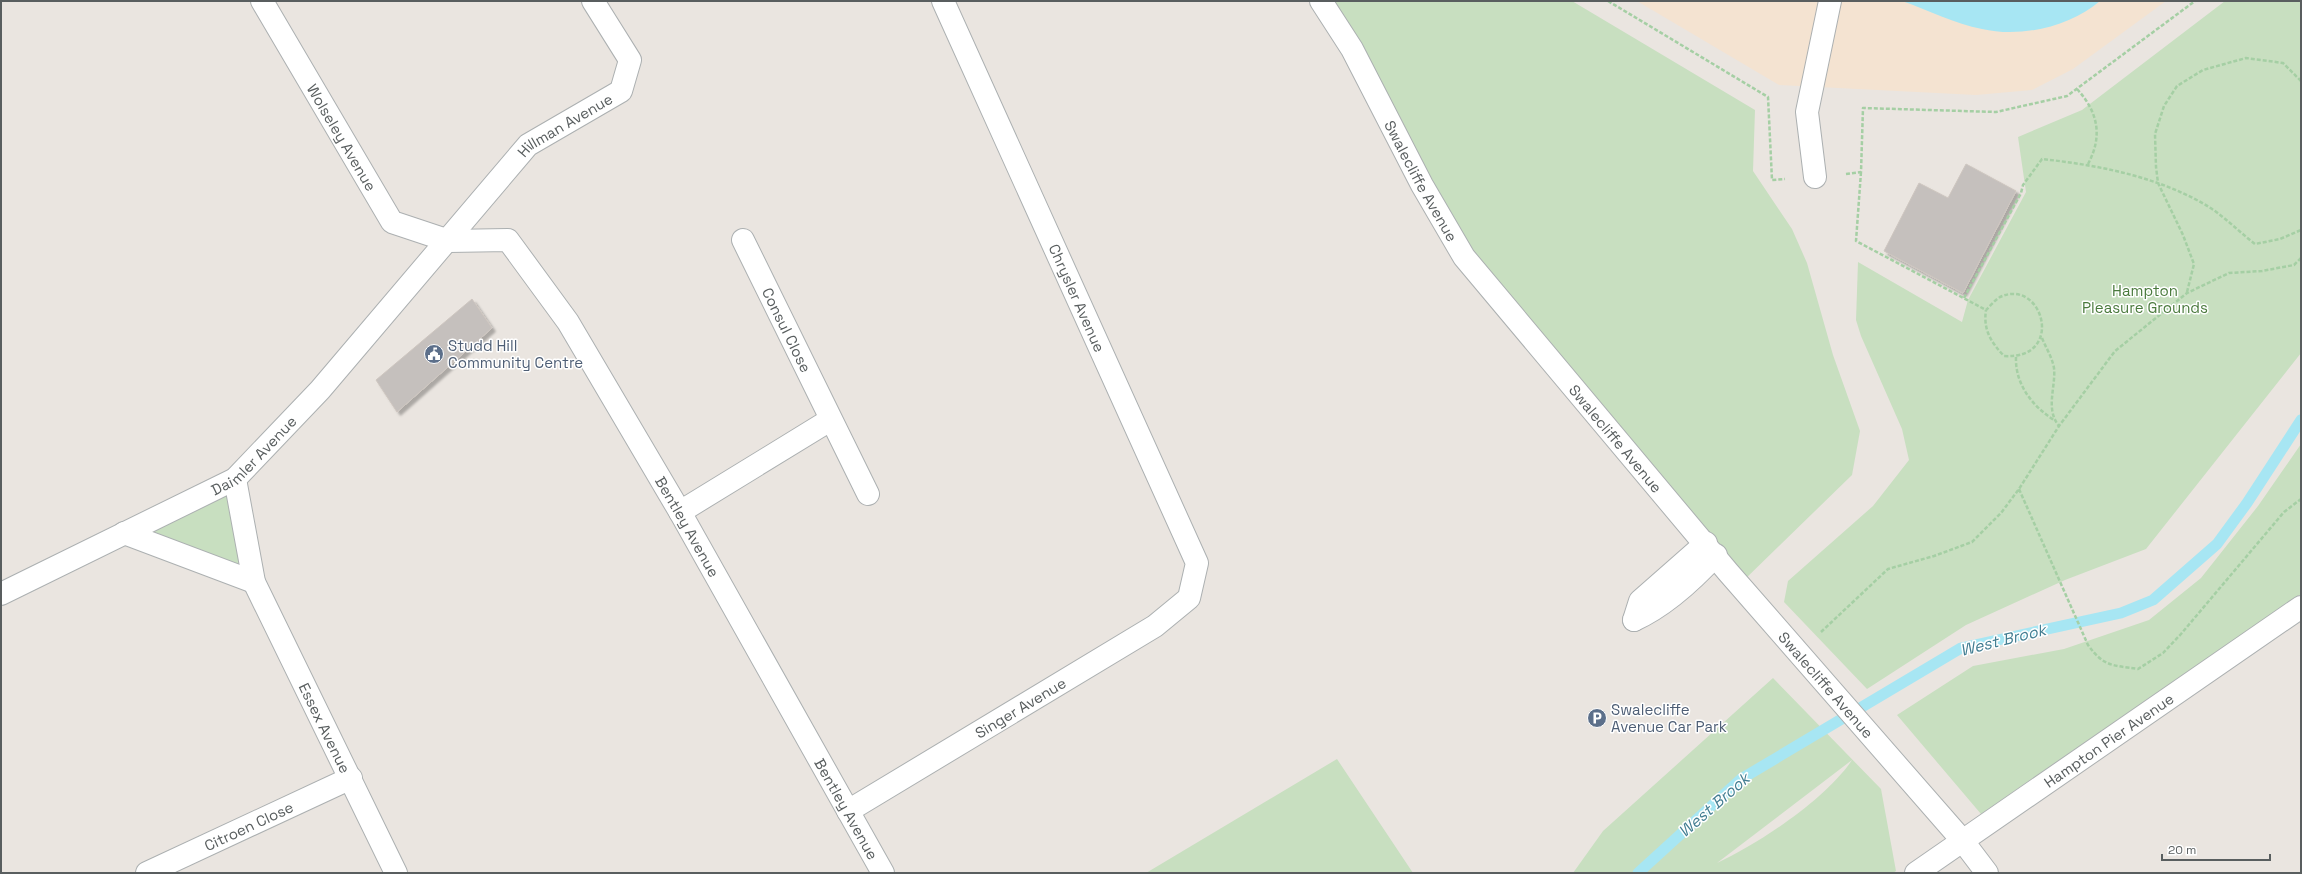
<svg xmlns="http://www.w3.org/2000/svg" width="2302" height="874" font-family="'Space Grotesk',sans-serif">
  <defs>
    <filter id="shadow"><feDropShadow dx="3.5" dy="3.5" stdDeviation="1" flood-color="#0004"/></filter>
  </defs>
  <rect width="100%" height="100%" fill="#eae5e0"/>
  <path fill="#c8dfc0" fill-rule="evenodd" d="M1316 1H1572L1755 110 1753 171 1792 229 1807 263 1833 355 1860 431 1852 475 1740 584 1464 257Z
    M2225 1H2301V353L2146 549 2065 580 1966 625 1867 689 1784 602 1788 581 1873 506 1909 460 1902 429 1861 336 1856 320 1858 262 1962 322 1968 300 2026 192 2018 137 2082 110Z
    M2301 444V594L1981 814 1897 715 1973 666 2064 649 2149 620 2201 578 2258 506Z
    M235 479 254 582 124 533Z
    M1773 678 1881 789 1896 871 1893 873H1573L1603 831ZM1852 760C1826 799 1760 843 1717 863Z
    M1337 759 1413 873H1146Z"/>
  <path fill="#f4e3d1" d="M1637 1H2166L2073 69 2032 90 1976 95 1779 85Z"/>
  <path fill="#a7e6f3" d="M1902 1H2100C2070 27 2020 38 1982 29 1955 24 1928 10 1902 1Z"/>
  <g fill="none" stroke-linecap="round" stroke-linejoin="round">
    <path stroke="#a7e6f3" stroke-width="11" d="M1638 873 1741 779 1961 648 2121 613 2153 600 2217 544 2247 503 2301 420"/>
  </g>
  <path fill="#c5c0bd" stroke="#cec6c0" filter="url(#shadow)" d="M1966 164 2016 191 1963 293 1884 251 1919 183 1948 198Z
    M472 299 492 328 397 412 376 380Z"/>
  <g fill="none" stroke-linecap="round" stroke-linejoin="round">
    <defs>
      <g id="minor">
        <path id="s1" d="M262 1 392 222 449 241 508 240 568 322 680 512 883 873"/>
        <path id="s2" d="M1321 1 1352 49 1422 185 1464 257 1728 572 1962 840 1987 873"/>
        <path d="M1815 177 1807 112 1830 1"/>
        <path id="s3" d="M743 240 868 494"/>
        <path id="s4" d="M235 479 254 582 396 873"/>
        <path d="M680 512 830 420"/>
        <path d="M124 533 254 582"/>
        <path id="s5" d="M1 594 235 479 320 390 528 145 621 91 630 60 593 1"/>
        <path d="M1634 620 1640 601 1706 543"/>
        <path d="M1634 620C1665 606 1693 580 1716 555"/>
        <path id="s6" d="M848 811 1155 626 1189 598 1197 563 943 1"/>
        <path id="s7" d="M147 873 351 778"/>
        <path id="s8" d="M1916 873 2301 607"/>
      </g>
    </defs>
    <use href="#minor" stroke="#acb0b1" stroke-width="24"/>
    <path stroke="#a5cfa4" stroke-width="2.5" stroke-dasharray="4 2" stroke-linecap="butt" d="M1608 1 1768 97 1772 180 1785 179
      M2077 89C2098 112 2103 136 2088 164
      M1861 172 1856 241 1986 310C1990 306 1995 300 2000 297 2043 277 2066 360 2004 356 1991 342 1983 330 1986 310
      M1846 174 1861 172 1863 108 1996 112 2067 96 2195 1
      M2187 292 2194 264 2183 235 2158 183 2156 167 2155 134 2164 106 2177 86 2203 70 2246 58 2283 63 2301 81
      M1964 298 2021 193 2023 185 2042 159C2097 165 2155 176 2204 204 2222 214 2238 231 2255 244L2280 239 2301 230
      M2042 338C2046 348 2052 357 2054 368 2056 387 2045 409 2059 426
      M2016 357C2015 384 2032 406 2054 420
      M2019 489 2088 645C2104 667 2112 665 2138 669L2163 653 2181 634 2284 512 2301 499
      M1821 632 1888 569 1934 556 1972 542 2001 513 2019 489 2059 426 2115 351 2187 293 2229 273 2262 271 2294 265 2301 258"/>
    <use href="#minor" stroke="#fff" stroke-width="22"/>
  </g>
  <defs>
    <symbol id="civic-disc" viewBox="-11 -11 22 22"><circle r="9.5" fill="#5c6f8a" stroke="#fff"/><path d="M-.6-6.5H3V-4.5H.6V-3L4-1V1h2V6H-6V1h2V-1L-.6-3ZM-1.2 2.5V6h2.4V2.5Z" fill="#fff"/></symbol>
    <symbol id="parking-disc" viewBox="-11 -11 22 22"><circle r="9.5" fill="#5c6f8a" stroke="#fff"/><path d="M-3.5-5.5H1a3.5 3.5 0 0 1 0 7H-1V5.5H-3.5ZM-1-3.4V-.6H.8a1.4 1.4 0 0 0 0-2.8Z" fill="#fff"/></symbol>
  </defs>
  <g fill-rule="evenodd">
    <use href="#civic-disc" x="423" y="343" width="22" height="22"/>
    <use href="#parking-disc" x="1586" y="707" width="22" height="22"/>
  </g>
  <g text-anchor="middle" dominant-baseline="central" stroke-width="3" stroke-linejoin="round" paint-order="stroke">
    <g font-size="15" fill="#595e5f" stroke="#fff">
      <text stroke="none"><textPath href="#s5" startOffset="747">Hillman Avenue</textPath></text>
      <text stroke="none"><textPath href="#s1" startOffset="158">Wolseley Avenue</textPath></text>
      <text stroke="none"><textPath href="#s2" startOffset="206">Swalecliffe Avenue</textPath></text>
      <text transform="translate(1077 298) rotate(66)">Chrysler Avenue</text>
      <text stroke="none"><textPath href="#s3" startOffset="100">Consul Close</textPath></text>
      <text stroke="none"><textPath href="#s2" startOffset="530">Swalecliffe Avenue</textPath></text>
      <text stroke="none"><textPath href="#s5" startOffset="290">Daimler Avenue</textPath></text>
      <text stroke="none"><textPath href="#s1" startOffset="714">Bentley Avenue</textPath></text>
      <text stroke="none"><textPath href="#s2" startOffset="854">Swalecliffe Avenue</textPath></text>
      <text stroke="none"><textPath href="#s6" startOffset="201">Singer Avenue</textPath></text>
      <text stroke="none"><textPath href="#s4" startOffset="267">Essex Avenue</textPath></text>
      <text stroke="none"><textPath href="#s8" startOffset="234">Hampton Pier Avenue</textPath></text>
      <text stroke="none"><textPath href="#s1" startOffset="1038">Bentley Avenue</textPath></text>
      <text stroke="none"><textPath href="#s7" startOffset="112">Citroen Close</textPath></text>
    </g>
    <g font-size="15" fill="#4a7a3d" stroke="#fff">
      <text x="2145" y="290">Hampton<tspan x="2145" dy="17">Pleasure Grounds</tspan></text>
    </g>
    <g font-size="15" fill="#4e5e75" stroke="#fff" text-anchor="start">
      <text x="448" y="345">Studd Hill<tspan x="448" dy="17">Community Centre</tspan></text>
      <text x="1611" y="709">Swalecliffe<tspan x="1611" dy="17">Avenue Car Park</tspan></text>
    </g>
    <g font-size="16" font-style="italic" fill="#437e92" stroke="#fff">
      <text transform="translate(2003 640) rotate(-14)">West Brook</text>
      <text transform="translate(1714 805) rotate(-41)">West Brook</text>
    </g>
  </g>
  <rect width="2302" height="874" fill="none" stroke="#595e5f" stroke-width="4"/>
  <path d="M2162 854v6h108v-6" fill="none" stroke="#595e5f" stroke-width="2"/>
  <text x="2168" y="854" font-size="12" fill="#595e5f" stroke="#ffffff" stroke-width="3" paint-order="stroke">20 m</text>
</svg>
